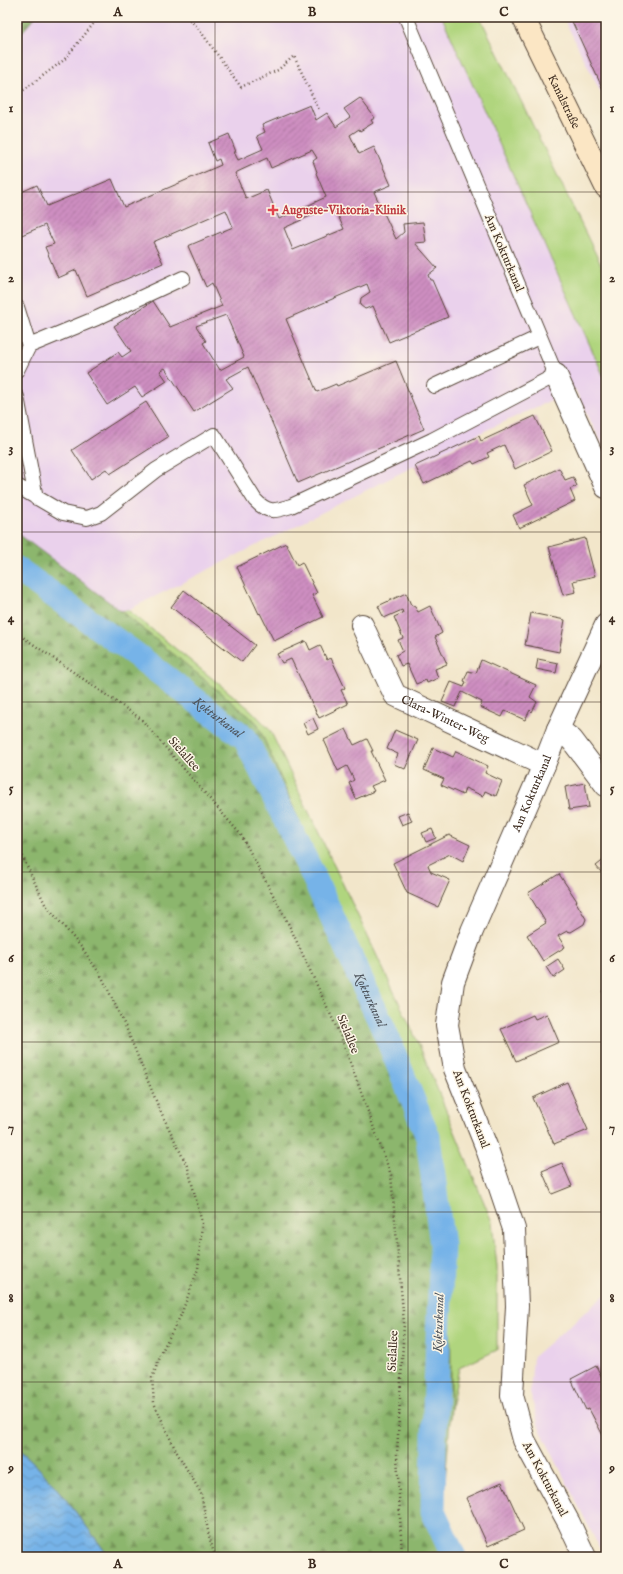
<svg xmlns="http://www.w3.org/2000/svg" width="623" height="1574" font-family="'IM FELL English',serif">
  <defs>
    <pattern id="forest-firs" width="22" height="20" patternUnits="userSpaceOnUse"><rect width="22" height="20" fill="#8cb66d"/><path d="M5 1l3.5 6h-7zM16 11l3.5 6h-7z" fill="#749459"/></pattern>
    <pattern id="water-waves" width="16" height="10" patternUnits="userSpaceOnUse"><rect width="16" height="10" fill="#76b3e8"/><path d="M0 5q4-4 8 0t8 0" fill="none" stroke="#6292bb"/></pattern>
    <pattern id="building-hatch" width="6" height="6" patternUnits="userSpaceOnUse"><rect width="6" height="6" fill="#ce8ec1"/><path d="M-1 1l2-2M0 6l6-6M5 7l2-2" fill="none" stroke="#a8749c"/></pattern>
  </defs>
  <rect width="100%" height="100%" fill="#fcf5e5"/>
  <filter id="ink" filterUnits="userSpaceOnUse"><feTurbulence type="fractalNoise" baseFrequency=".025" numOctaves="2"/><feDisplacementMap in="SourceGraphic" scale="8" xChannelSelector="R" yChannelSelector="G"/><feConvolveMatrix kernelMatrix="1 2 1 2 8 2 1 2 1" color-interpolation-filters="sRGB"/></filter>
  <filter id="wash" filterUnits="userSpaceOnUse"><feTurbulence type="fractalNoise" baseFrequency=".012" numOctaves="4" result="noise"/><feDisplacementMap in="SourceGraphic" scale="16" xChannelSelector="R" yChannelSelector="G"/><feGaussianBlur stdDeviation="0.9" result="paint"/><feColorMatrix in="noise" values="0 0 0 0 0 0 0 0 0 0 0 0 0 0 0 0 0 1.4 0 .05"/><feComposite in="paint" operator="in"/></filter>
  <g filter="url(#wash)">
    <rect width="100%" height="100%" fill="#f2e6ca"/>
    <path fill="#ead1ec" d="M35 17H442L606 381V453L575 389 478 434 128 610 121 611 17 533V38Z
      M563 17H606V103Z
      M606 1294V1557H604L539 1427 530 1392 533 1357Z"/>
    <path fill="#b0d57e" stroke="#76804e" d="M442 17H480L606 275V381Z
      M128 610 251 710 270 730 420 1047 492 1222 497 1266V1350L459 1368 451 1409 450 1247 432 1135 390 1031 257 723 121 611Z"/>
    <path fill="url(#forest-firs)" stroke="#647046" d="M17 17H35L17 38Z
      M17 533 121 611 257 723 390 1031 432 1135 450 1247 451 1409 443 1508 465 1557H109C81 1519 53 1479 17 1447Z"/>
    <path fill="url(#water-waves)" stroke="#586e83" d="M17 1447C53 1479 81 1519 109 1557H17Z"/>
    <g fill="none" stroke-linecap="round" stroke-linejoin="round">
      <path stroke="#76b3e8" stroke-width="25" id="s1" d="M17 569 135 654 245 738 312 873 385 1032 428 1137 442 1245 434 1437 433 1511 454 1557"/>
    </g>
    <g id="blocks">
      <path fill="url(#building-hatch)" fill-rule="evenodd" d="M570 17H606V96Z
        M360 98 375 118 371 120 373 123 360 131 359 129 350 135 359 154 374 147 391 185 374 192 396 239 404 232 403 224 423 222 426 242 415 243 437 268 428 275 430 280H432L448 317 389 342 373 306 365 309 360 305 361 298 370 292 367 284 286 319 317 392 336 384 337 386 396 361 424 429 298 483 248 367 226 379 233 388 194 412 165 368 160 371 167 381 142 397 135 387 107 405 86 373 118 352 122 357 131 351 114 326 153 301 170 327 222 306 212 283 206 287 188 246 233 227 226 210 153 242 163 263 87 296 76 270 58 278 45 247 54 244 45 225 17 237V194L37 185 47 206 112 179 124 207 221 165 219 159 215 161 208 143 229 134 236 152H234L238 160 263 149 257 136 265 132 262 125 310 105 316 120 327 113 336 127 350 117 344 109ZM312 150 317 158 313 161 317 172 316 173 326 197 279 219 267 190 246 199 235 173 267 158 271 168ZM330 207 332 210 335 209 344 229 293 250 284 228ZM226 315 244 357 220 370 203 343 206 341 196 326Z
        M146 402 168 437 110 474 106 469 91 479 72 450Z
        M535 416 552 451 515 469 504 445 487 453 489 457 474 464 472 461 424 484 415 466 479 436 481 441Z
        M559 468 565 480 573 477 577 486 570 489 575 501 519 528 513 515 533 505 524 485Z
        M585 538 595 576 573 581 576 592 563 595 549 547Z
        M286 543 297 565 302 562 317 593 312 595 323 617 274 641 260 613 259 614 237 567Z
        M184 590 255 645 242 662 171 607Z
        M406 593 411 605 415 607 418 612 430 606 442 633 435 637 447 664 435 669 438 678 427 683 426 680 416 684 407 664 401 666 396 655 403 651 398 640 403 638 394 617 403 613 402 610 384 618 378 606Z
        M531 613 565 620 559 652 525 645Z
        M306 641 310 650 320 645 327 660 331 658 345 688 341 690 348 704 319 718 291 659 282 663 277 654Z
        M538 659 558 663 556 673 536 669Z
        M481 660 536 685 530 697 537 702 532 712 530 710 525 720 505 711 502 717 480 707 482 702 462 692 455 707 442 702 451 682 464 687 466 682 464 681 468 671 476 673Z
        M313 718 318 729 308 734 303 723Z
        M346 729 354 745 367 739 373 751H371L385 780 371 786 374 791 356 799 349 783 354 780 347 766 338 771 324 740Z
        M395 730 418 740 405 769 394 764 398 754 387 749Z
        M433 748 453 757 456 751 488 766 485 773 502 781 496 796 485 791 483 796 465 788 463 795 441 785 444 779 424 770Z
        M585 783 589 807 569 810 565 787Z
        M408 812 412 821 402 825 398 816Z
        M432 829 436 838 426 842 422 833Z
        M449 835 470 845 463 861 450 854 428 865 431 872 450 880 438 907 407 893 393 863Z
        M606 858V878L596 866Z
        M559 874 577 901 576 902 586 919 584 924 571 932 567 931 558 936 565 947 543 961 527 935 546 923 528 893Z
        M558 959 565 970 553 978 546 967Z
        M606 988V997L602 991Z
        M547 1014 559 1042 516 1061 501 1029 533 1015 535 1019Z
        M567 1082 588 1130 554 1144 533 1098Z
        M562 1163 572 1186 552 1194 542 1171Z
        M596 1366 606 1385V1441L589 1409 586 1410 571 1379Z
        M502 1482 524 1530 488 1546 466 1498Z"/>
    </g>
  </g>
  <g filter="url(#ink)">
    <use href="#blocks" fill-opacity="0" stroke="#564638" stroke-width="1"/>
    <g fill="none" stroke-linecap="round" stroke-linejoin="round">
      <defs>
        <path id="lane" d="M17 307 29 346
          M17 370 29 346 97 318 183 278
          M434 386 539 337
          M17 397 36 498
          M17 486 63 513 87 518 101 513 156 470 214 435 255 500C268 514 276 511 291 506L432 440 556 375 406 17"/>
        <g id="street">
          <path d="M556 375 606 487"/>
          <path id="s2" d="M362 625 395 695 544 765"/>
          <path d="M558 729 572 740 606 785"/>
          <path id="s3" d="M585 1557 569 1523 524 1440 512 1395 517 1306 514 1229 486 1146 455 1069 447 1025 453 982 472 931 544 765 558 729 606 625"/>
        </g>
        <g id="secondary">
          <path id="s4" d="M523 17 606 187"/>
        </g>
      </defs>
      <use href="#lane" stroke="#564638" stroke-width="16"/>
      <use href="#street" stroke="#564638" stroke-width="24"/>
      <use href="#secondary" stroke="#564638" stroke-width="24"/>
      <path stroke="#564638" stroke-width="2.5" stroke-dasharray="1 3" stroke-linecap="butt" d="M187 17 198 28 241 87 278 70 294 56 319 110
        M17 95 64 60 99 17
        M17 633 141 719 241 835 289 925 341 1037 391 1175 404 1323 397 1454 402 1557
        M17 841 25 862 45 904 82 948 102 977 127 1030 159 1108 188 1168 202 1223 198 1269 181 1315 164 1347 152 1378 154 1403 176 1451 201 1493 209 1536 215 1557"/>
      <use href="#lane" stroke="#fff" stroke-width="14"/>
      <use href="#street" stroke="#fff" stroke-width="22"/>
      <use href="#secondary" stroke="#fbe6c4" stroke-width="22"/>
    </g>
  </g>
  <path fill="none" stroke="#3b2a1e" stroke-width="1" stroke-opacity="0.55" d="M215 17V1557M408 17V1557M17 192H606M17 362H606M17 532H606M17 702H606M17 872H606M17 1042H606M17 1212H606M17 1382H606"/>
  <path fill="#e0444e" stroke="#fcf5e5" stroke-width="1.5" d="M271 204h4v4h4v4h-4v4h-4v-4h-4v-4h4z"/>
  <g text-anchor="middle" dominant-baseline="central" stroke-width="3" stroke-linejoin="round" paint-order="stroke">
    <g font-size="12" fill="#3b2a1e" stroke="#fcf5e5">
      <text stroke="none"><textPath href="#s4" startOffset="94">Kanalstraße</textPath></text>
      <text transform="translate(504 253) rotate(67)">Am Kokturkanal</text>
      <text stroke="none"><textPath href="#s2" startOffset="133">Clara-Winter-Weg</textPath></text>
      <text transform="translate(184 754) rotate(49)">Sielallee</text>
      <text stroke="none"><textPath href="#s3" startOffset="808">Am Kokturkanal</textPath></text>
      <text transform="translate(348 1034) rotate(68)">Sielallee</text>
      <text transform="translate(471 1109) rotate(69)">Am Kokturkanal</text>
      <text transform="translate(393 1351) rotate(-87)">Sielallee</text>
      <text transform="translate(545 1479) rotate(62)">Am Kokturkanal</text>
    </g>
    <g font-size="12" font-weight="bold" fill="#be3a42" stroke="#fcf5e5" text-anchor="start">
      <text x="282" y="210">Auguste-Viktoria-Klinik</text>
    </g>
    <g font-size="13" font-style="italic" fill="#4d535b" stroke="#fcf5e5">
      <text stroke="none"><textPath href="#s1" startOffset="250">Kokturkanal</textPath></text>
      <text stroke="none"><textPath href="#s1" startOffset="574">Kokturkanal</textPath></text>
      <text transform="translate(439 1323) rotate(-88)">Kokturkanal</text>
    </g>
  </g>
  <rect width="623" height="1574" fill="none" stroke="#fcf5e5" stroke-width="44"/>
  <rect x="22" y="22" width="579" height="1530" fill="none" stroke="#3b2a1e" stroke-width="1.5"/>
  <g font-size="13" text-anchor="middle" font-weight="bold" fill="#3b2a1e">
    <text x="118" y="16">A</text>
    <text x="312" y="16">B</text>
    <text x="504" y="16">C</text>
    <text x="11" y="112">1</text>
    <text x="612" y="112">1</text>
    <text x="11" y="282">2</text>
    <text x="612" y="282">2</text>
    <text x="11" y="452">3</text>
    <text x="612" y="452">3</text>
    <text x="11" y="622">4</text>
    <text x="612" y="622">4</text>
    <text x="11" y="792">5</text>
    <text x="612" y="792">5</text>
    <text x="11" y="962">6</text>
    <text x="612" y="962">6</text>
    <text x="11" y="1132">7</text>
    <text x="612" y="1132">7</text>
    <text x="11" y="1302">8</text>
    <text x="612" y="1302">8</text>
    <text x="11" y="1472">9</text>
    <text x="612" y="1472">9</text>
    <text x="118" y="1568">A</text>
    <text x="312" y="1568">B</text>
    <text x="504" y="1568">C</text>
  </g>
</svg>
